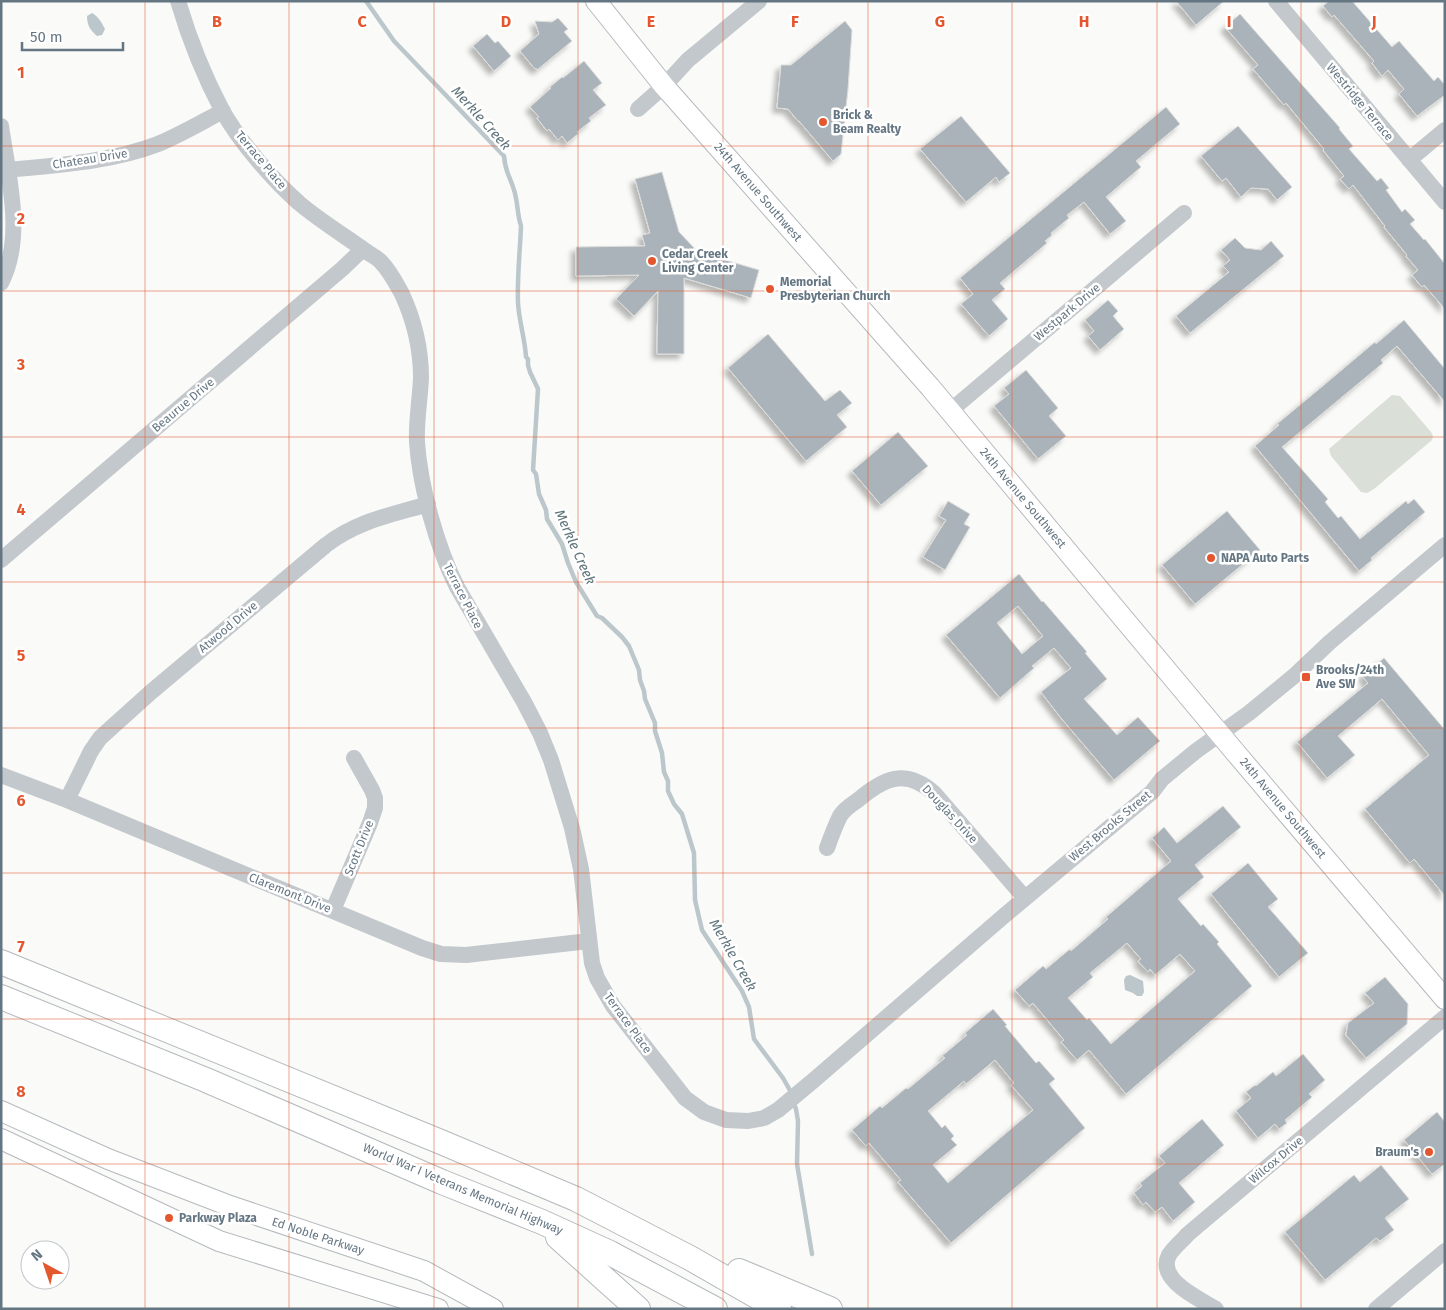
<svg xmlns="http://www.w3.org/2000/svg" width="1446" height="1310" font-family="'Fira Sans',sans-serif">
  <defs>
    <filter id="shadow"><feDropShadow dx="-4.5" dy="4.5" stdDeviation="2.5" flood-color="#0004"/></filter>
  </defs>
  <rect width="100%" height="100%" fill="#fafaf8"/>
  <path fill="#dadfd7" d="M1392 395 1400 396 1431 432 1433 436 1432 440 1374 489 1367 493 1361 492 1331 456 1329 449Z"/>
  <path fill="#bbc7cb" d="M92 13C98 16 102 23 105 29L102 35 97 36C90 30 87 25 87 16Z
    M1130 975 1143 981 1144 992 1142 996H1137L1133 993 1125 990 1124 980 1126 976Z"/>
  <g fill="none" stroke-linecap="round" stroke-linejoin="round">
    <path stroke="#bbc7cb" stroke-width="4.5" d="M366 1 394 41 504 156C505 172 510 176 514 190 518 202 517 214 521 226 520 251 517 278 518 303 519 321 525 339 526 357L528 359V365L530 372 538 389 533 470 536 474 539 494 546 510 547 519 562 544 568 563 576 582 597 616 602 618 622 637 629 646 639 670 640 680 644 691 645 699 655 723V731L662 753 664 772 668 781V791L674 804 682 814 694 853 695 900 702 930 742 991 749 1007 754 1039 783 1078 792 1094
      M793 1102 796 1109 798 1121 797 1164 812 1254"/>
  </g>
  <path fill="#aab3b9" stroke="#dcdcda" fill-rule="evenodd" filter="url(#shadow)" d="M1176 1H1224L1196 25Z
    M1329 1H1352L1392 47 1399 41 1434 81 1438 77 1445 85V95L1417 116 1399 94 1404 89 1388 70 1382 76 1372 63 1374 61 1334 15 1332 17 1323 6Z
    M1240 14 1340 128 1339 129 1353 146 1349 149 1377 181 1381 178 1389 188 1386 190 1402 212 1405 209 1415 220 1410 224 1424 240 1425 239 1445 264V309L1424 285 1422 287 1412 275 1418 270 1406 256 1407 255 1384 227 1385 226 1353 185 1349 189 1340 179 1344 176 1323 150 1324 149 1286 103 1284 105 1253 69 1258 65 1225 27Z
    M558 18 568 29 564 32 572 41 537 70 536 68 535 69 520 51 539 34 535 21 552 22Z
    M845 21 852 30 848 89 841 154 833 161 799 121H798L788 109 777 108 781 65H791Z
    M487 34 495 43 498 41 511 56 494 71 473 46Z
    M584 61 602 83 593 90 606 105 589 118 591 121 577 132 579 133 567 143 562 136 558 140 549 129 547 131 537 118 539 117 530 107 551 88 550 87 562 77 563 78Z
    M1166 107 1180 124 1136 161 1141 167 1106 197 1126 221 1110 234 1084 202 1067 215 1069 218 1051 233 1052 235 1045 241 1047 243 1000 283 1005 289 992 300 1008 319 989 336 961 304 973 294 960 278Z
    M961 116 1010 173 999 182 996 177 966 202 920 149Z
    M1238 126 1292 187 1277 200 1268 189 1251 188 1241 197 1226 178 1222 181 1201 156Z
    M662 172 679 232 698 252 759 270 751 298 684 278V354H657L658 291 634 316 616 299 639 275 576 276V247L645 246 642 235 650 233 635 179Z
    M1235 238 1245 248 1261 250 1271 241 1284 256 1190 333 1176 316 1229 272 1223 266 1230 260 1221 250Z
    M1108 300 1118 311 1113 316 1124 329 1100 350 1088 336 1094 331 1085 320Z
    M1404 320 1445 369V402L1397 346 1381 360 1383 363 1282 447 1328 499 1325 502 1338 518 1341 516 1360 539 1406 501 1408 504 1414 499 1425 512 1371 558 1372 560 1359 571 1255 446 1279 425 1277 424 1324 385 1375 342 1376 344Z
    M768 334 825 401 840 390 852 403 837 415 847 427 806 461 728 368Z
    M1026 370 1058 408 1049 416 1066 436 1038 459 994 406 1009 394 1004 388Z
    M898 432 928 466 881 505 852 471Z
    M948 501 970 514 964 524 970 527 945 570 923 557 946 520 939 516Z
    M1227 511 1260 550 1195 604 1162 565Z
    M1019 574 1042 602 1043 601 1087 652 1085 653 1107 679 1084 699 1117 735 1138 717 1160 741 1114 780 1061 718 1041 692 1071 668 1054 648 1032 666 1034 668 1000 698 946 635ZM1018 606 1043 636 1022 654 997 623Z
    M1384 658 1445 730V896L1414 859 1410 863 1365 809 1429 755 1382 699 1338 736 1355 755 1327 778 1297 742 1368 683 1362 676Z
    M1223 806 1241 827 1195 865 1204 877 1178 899 1201 926 1203 924 1219 942 1217 944 1252 986 1126 1094 1089 1050 1077 1060 1061 1042 1064 1040 1033 1003 1029 1006 1015 990 1043 966 1046 969 1070 949 1071 951 1108 919 1106 917 1171 861 1152 838 1164 827 1177 843ZM1127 943 1141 959 1138 961 1148 972 1150 969 1155 975 1180 954 1195 971 1111 1044 1089 1018 1087 1020 1068 998 1093 977 1090 973Z
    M1248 863 1278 899 1268 907 1308 953 1279 977 1211 894Z
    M1385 977 1408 1004 1407 1024 1366 1058 1346 1035 1348 1023 1374 1003 1365 993Z
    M993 1009 1007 1025 1005 1026 1036 1063 1039 1061 1055 1079 1049 1084 1085 1128 951 1243 898 1182 901 1180 869 1143 866 1146 852 1130 880 1106 882 1108 906 1088 908 1089 945 1058 942 1056 967 1035 965 1033ZM995 1060 1014 1083 1011 1085 1033 1110 948 1183 933 1165 957 1145 951 1139 954 1136 945 1125 942 1128 928 1111 964 1081 966 1084Z
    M1303 1054 1325 1080 1309 1094 1312 1097 1285 1120 1287 1123 1279 1129 1275 1124 1258 1138 1236 1111 1251 1098 1246 1092 1255 1085 1256 1086 1273 1072 1276 1076Z
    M1437 1112 1445 1122V1164L1432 1174 1404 1140Z
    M1202 1119 1224 1145 1179 1183 1195 1202 1173 1221 1162 1207 1155 1212 1146 1202 1143 1205 1134 1193 1142 1186 1140 1183 1165 1163 1159 1156Z
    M1381 1165 1409 1199 1385 1218 1394 1230 1380 1241 1376 1238 1325 1280 1285 1232 1354 1175 1360 1182Z"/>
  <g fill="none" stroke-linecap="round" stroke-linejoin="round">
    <defs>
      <path id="major" d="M596 1 664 86 930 387 1235 752 1445 999
        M1 1111 108 1159 230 1206 424 1271 493 1309
        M1 1139 219 1241 438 1309"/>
      <path id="highway" d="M1 962 441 1142 576 1199 690 1258 779 1309
        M1 997 206 1080 442 1182 542 1222 610 1253 715 1309
        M558 1237 638 1309
        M739 1271 830 1309"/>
    </defs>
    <use href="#major" stroke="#b5babe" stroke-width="22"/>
    <use href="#highway" stroke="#b4b9bd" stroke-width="26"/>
    <path stroke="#c3c8cc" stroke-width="16" d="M178 1C189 38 204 76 222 110 239 141 272 179 299 203 319 220 342 234 363 249 369 254 377 257 381 262 390 271 396 283 402 294 414 320 421 350 421 378 420 400 416 421 417 442 420 487 437 547 457 587L524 702 540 733 551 760 572 828 581 869 592 963 597 978 613 1006 685 1098 704 1112 726 1120 748 1121 764 1118 778 1110 814 1080 1005 915 1152 792 1162 779 1196 751 1249 713 1294 676 1330 642 1445 545
      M1276 1 1445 202
      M638 109 664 86 688 60 759 1
      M1 126C8 175 25 237 1 283
      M1409 160 1445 130
      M8 170C58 165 111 162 158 144 180 135 202 122 223 111
      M950 411 1184 213
      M1 560 342 269 363 249
      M1 775 67 800 422 948 441 954 466 955 589 941
      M67 800 91 751 100 738 111 728 151 692 326 545C357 521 391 515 428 504
      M827 848C831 837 835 826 840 816 844 809 852 804 858 800 884 778 905 768 934 793L1025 898
      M333 910 370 823 375 808V798L372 790 354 758
      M1216 1309C1200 1299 1156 1280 1169 1255 1174 1247 1182 1241 1188 1234L1445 1017
      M1376 1309 1445 1251"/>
    <use href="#major" stroke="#fff" stroke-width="20"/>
    <use href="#highway" stroke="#fff" stroke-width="24"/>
  </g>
  <path fill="none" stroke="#e4572e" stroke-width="1" stroke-opacity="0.55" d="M145 1V1309M289 1V1309M434 1V1309M578 1V1309M723 1V1309M868 1V1309M1012 1V1309M1157 1V1309M1301 1V1309M1 146H1445M1 291H1445M1 437H1445M1 582H1445M1 728H1445M1 873H1445M1 1019H1445M1 1164H1445"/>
  <g fill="#e4572e" stroke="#fff" stroke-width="2">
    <circle cx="823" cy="122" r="5"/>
    <circle cx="652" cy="261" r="5"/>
    <circle cx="770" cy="289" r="5"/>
    <circle cx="1211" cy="558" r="5"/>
    <rect x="1301" y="672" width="10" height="10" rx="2.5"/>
    <circle cx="1429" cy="1152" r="5"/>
    <circle cx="169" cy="1218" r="5"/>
  </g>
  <g text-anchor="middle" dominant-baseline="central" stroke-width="5" stroke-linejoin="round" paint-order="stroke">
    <g font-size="12" fill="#657683" stroke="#fff">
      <text transform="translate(1360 102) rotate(50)">Westridge Terrace</text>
      <text transform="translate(90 159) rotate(-9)">Chateau Drive</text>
      <text transform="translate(261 160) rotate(50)">Terrace Place</text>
      <text transform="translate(758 192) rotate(49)">24th Avenue Southwest</text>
      <text transform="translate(1067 312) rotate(-40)">Westpark Drive</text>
      <text transform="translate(183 405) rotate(-40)">Beaurue Drive</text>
      <text transform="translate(1023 498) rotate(50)">24th Avenue Southwest</text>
      <text transform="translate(463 596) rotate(63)">Terrace Place</text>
      <text transform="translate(228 627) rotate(-40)">Atwood Drive</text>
      <text transform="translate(1283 808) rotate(50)">24th Avenue Southwest</text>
      <text transform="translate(950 814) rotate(47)">Douglas Drive</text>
      <text transform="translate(1110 826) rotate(-40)">West Brooks Street</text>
      <text transform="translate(359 848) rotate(-68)">Scott Drive</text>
      <text transform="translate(290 893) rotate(22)">Claremont Drive</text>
      <text transform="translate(628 1023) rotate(54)">Terrace Place</text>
      <text transform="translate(1276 1160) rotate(-40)">Wilcox Drive</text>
      <text transform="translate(463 1189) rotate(23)">World War I Veterans Memorial Highway</text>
      <text transform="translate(318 1236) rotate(18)">Ed Noble Parkway</text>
    </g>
    <g font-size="12" font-weight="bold" fill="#657683" stroke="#fff" text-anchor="start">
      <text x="833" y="115">Brick &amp;<tspan x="833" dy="14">Beam Realty</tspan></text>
      <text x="662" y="254">Cedar Creek<tspan x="662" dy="14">Living Center</tspan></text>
      <text x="780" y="282">Memorial<tspan x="780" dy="14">Presbyterian Church</tspan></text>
      <text x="1221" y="558">NAPA Auto Parts</text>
      <text x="1316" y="670">Brooks/24th<tspan x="1316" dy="14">Ave SW</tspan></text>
      <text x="1419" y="1152" text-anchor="end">Braum's</text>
      <text x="179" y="1218">Parkway Plaza</text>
    </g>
    <g font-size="14" font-style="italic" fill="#60757c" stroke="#fff">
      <text transform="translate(481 118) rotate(48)">Merkle Creek</text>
      <text transform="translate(575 547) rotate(66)">Merkle Creek</text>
      <text transform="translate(733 955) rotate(60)">Merkle Creek</text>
    </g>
  </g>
  <g font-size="16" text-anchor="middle" font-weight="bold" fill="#e4572e" stroke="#fff" stroke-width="5" stroke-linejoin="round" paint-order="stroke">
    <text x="217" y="27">B</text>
    <text x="362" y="27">C</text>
    <text x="506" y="27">D</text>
    <text x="651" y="27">E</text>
    <text x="795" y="27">F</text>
    <text x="940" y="27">G</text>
    <text x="1084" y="27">H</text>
    <text x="1229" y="27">I</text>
    <text x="1374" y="27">J</text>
    <text x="21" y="78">1</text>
    <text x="21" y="224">2</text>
    <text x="21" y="370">3</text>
    <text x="21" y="515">4</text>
    <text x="21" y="661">5</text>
    <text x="21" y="806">6</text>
    <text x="21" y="952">7</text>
    <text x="21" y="1097">8</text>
  </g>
  <rect width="1446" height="1310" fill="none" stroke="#657683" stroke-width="5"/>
  <g transform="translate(45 1265) rotate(320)"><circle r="24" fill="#ffffff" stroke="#c1c8cd"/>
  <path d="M0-4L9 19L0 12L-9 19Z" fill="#e4572e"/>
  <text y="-8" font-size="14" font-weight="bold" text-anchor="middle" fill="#657683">N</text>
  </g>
  <path d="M22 42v8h101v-8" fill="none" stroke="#657683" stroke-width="2.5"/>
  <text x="30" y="42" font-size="15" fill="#657683" stroke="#ffffff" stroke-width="4" paint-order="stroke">50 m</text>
</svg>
